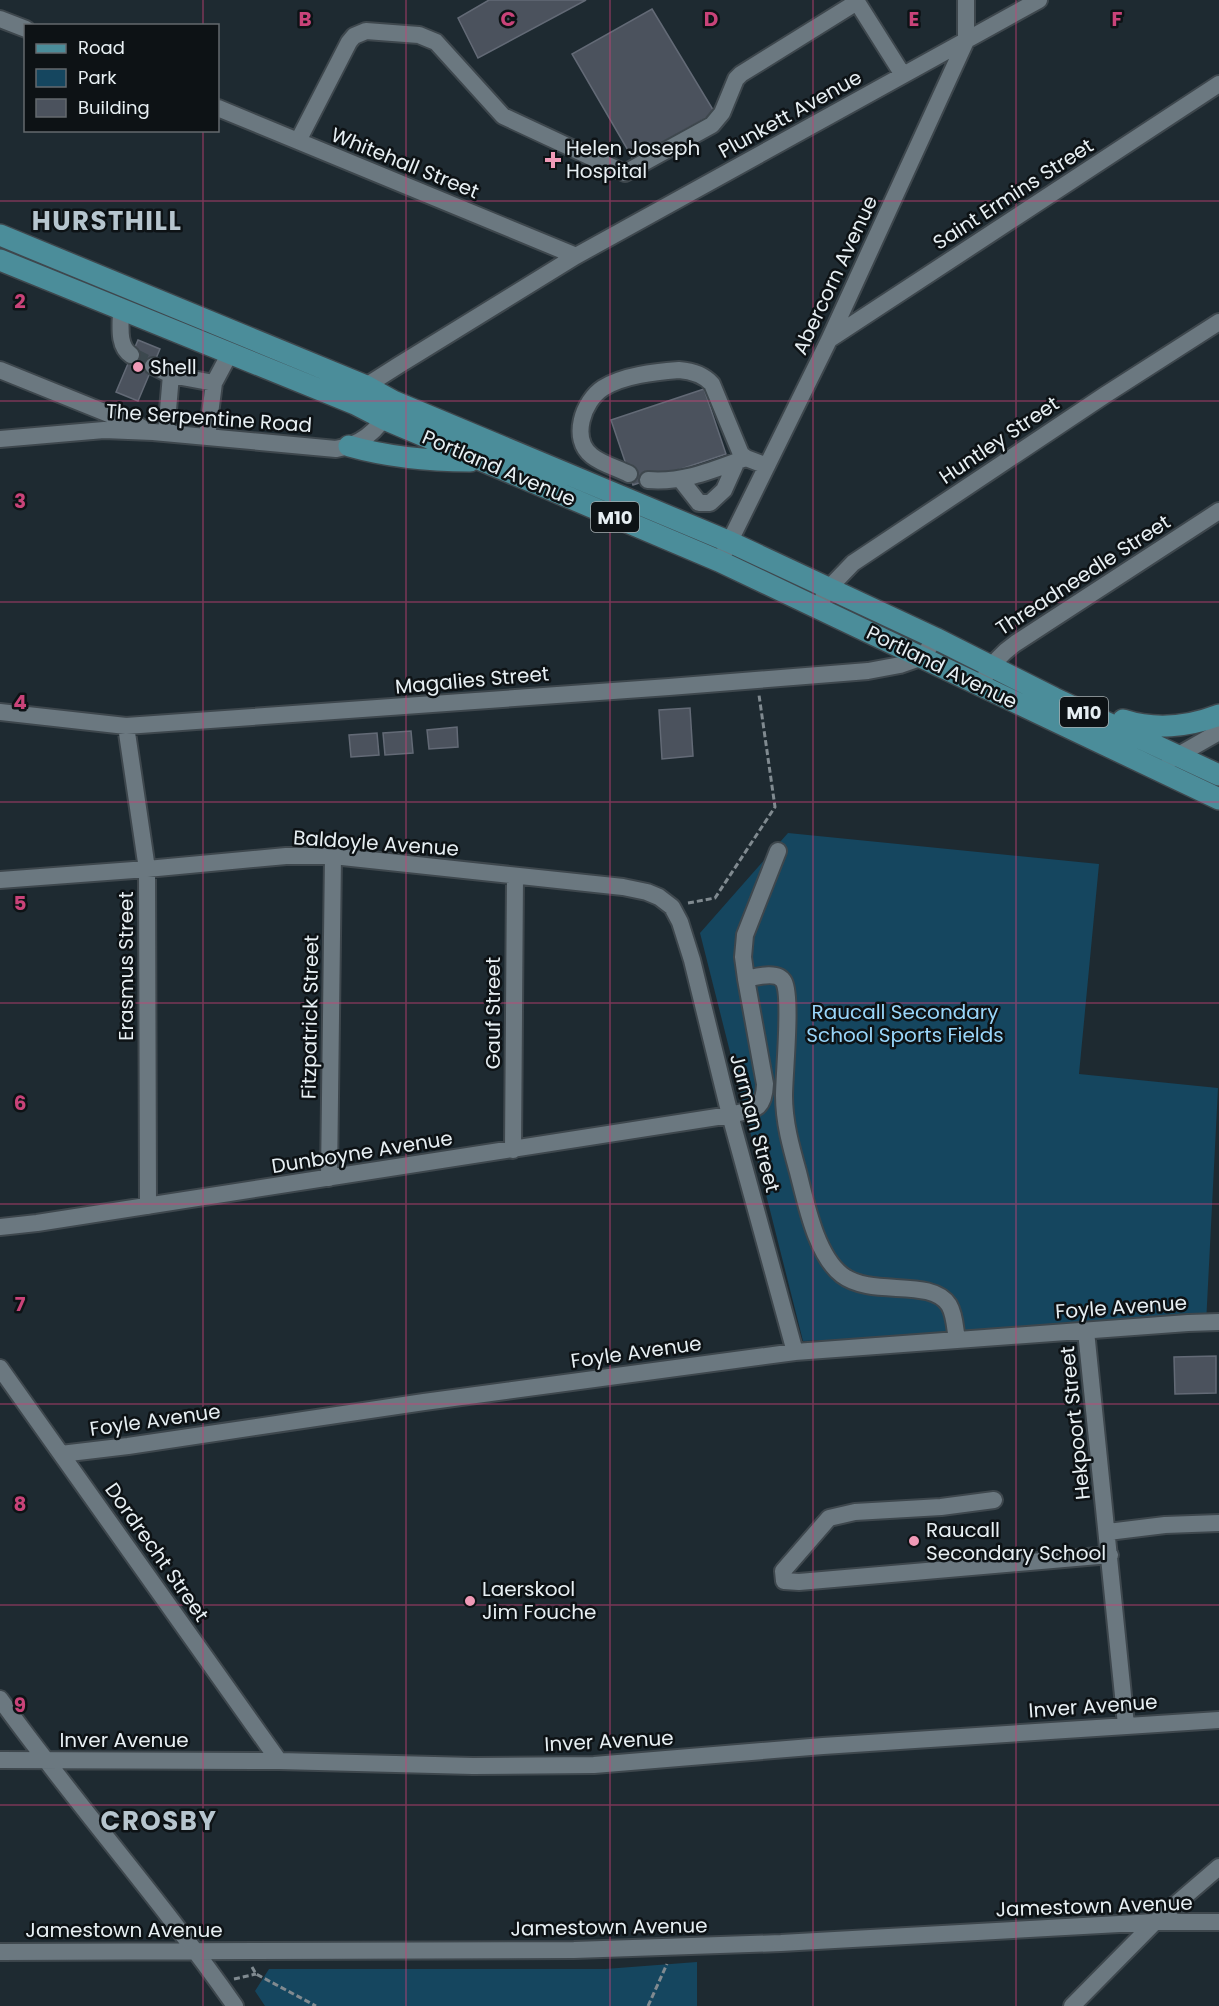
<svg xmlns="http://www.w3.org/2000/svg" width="1219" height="2006" font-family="Poppins,sans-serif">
  <rect width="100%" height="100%" fill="#1e2a31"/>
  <path fill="#15465f" d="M788 833 1099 864 1079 1074 1218 1088 1206 1324 803 1341 700 933Z
    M697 1962V2006H265L255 1991 269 1969H605Z"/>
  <path fill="#4b525d" stroke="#636a76" stroke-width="1.5" d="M489 0H586L478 58 458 18Z
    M652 9 715 113 633 159 572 54Z
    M138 340 160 349 138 401 116 392Z
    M704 389 726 454 633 485 611 420Z
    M690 708 693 756 662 759 659 710Z
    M457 727 458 747 429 749 427 730Z
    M411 731 413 753 385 755 383 733Z
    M377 733 379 755 351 757 349 735Z
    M1216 1356V1393L1175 1394 1174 1357Z"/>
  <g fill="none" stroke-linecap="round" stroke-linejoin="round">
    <path stroke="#3c484e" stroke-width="16" stroke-dasharray="16 8" stroke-linecap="butt" d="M131 355 153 366"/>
    <defs>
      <path id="minor" d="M0 19 26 29
        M218 108 576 256
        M298 141 349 42 354 36 366 31 419 35 436 42 503 116 625 173 712 125 722 113 736 79 741 74 857 2 903 75
        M121 309C121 324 117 346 131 355
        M830 339 1219 84
        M153 366 171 375 214 383 230 353
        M0 370 141 427
        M362 393 366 386 399 365 576 256 1039 0
        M166 433 171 375
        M207 437 214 383
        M0 439 104 430 153 432 336 449C360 445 378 431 389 409
        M629 474C617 468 602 464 592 456 570 439 583 401 603 388 624 375 655 372 679 370 692 371 703 374 712 384L741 454 746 458 767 466
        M648 480C683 483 713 470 746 458
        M681 480 699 503H710L724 490 737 461
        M724 553 829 340 966 41V0
        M823 598 828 589 853 563 1105 395 1219 322
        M985 677C993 662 1003 652 1016 643L1219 511
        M0 712 126 726 669 687 868 671 900 665 923 657 935 638
        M126 726 147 869 148 1206
        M1170 760 1219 732
        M0 880 147 869 286 856H333L623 887 647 892 659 897 672 907 680 922 692 960 730 1115 795 1352
        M746 979C755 977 778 970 784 982 792 998 784 1074 784 1096 784 1122 791 1147 798 1172 806 1203 816 1255 842 1275 872 1298 931 1277 949 1305 955 1315 955 1329 957 1340
        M513 1150 515 876
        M329 1178 333 856
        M0 1227 37 1223 730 1115C753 1109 764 1112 765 1084L746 979 743 957 745 935 778 851
        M1086 1331 1126 1725
        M0 1368 279 1761
        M61 1454 128 1446 424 1402 795 1352 1188 1323 1219 1322
        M994 1500 941 1507 855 1512 829 1518 783 1571 784 1581 799 1582 1110 1555
        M1108 1532 1165 1525 1219 1523
        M0 1699C75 1803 161 1900 235 2006
        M0 1760 279 1761 473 1766 594 1765 823 1746 1219 1720
        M0 1952 574 1950 781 1943 1155 1922H1219
        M1072 2006 1155 1922 1219 1867"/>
      <path id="major" d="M0 235 366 386 393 401 730 542 935 638 1054 698 1219 775
        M0 260 355 404 384 419 719 561 1219 799
        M349 446C388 457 429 461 470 461
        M1123 720C1154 730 1188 727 1219 715"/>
    </defs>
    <use href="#minor" stroke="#3e474d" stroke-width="20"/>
    <use href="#major" stroke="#3e474d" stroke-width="24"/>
    <path stroke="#808a90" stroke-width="3" stroke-dasharray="6 3" stroke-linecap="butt" d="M688 903 715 898 775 807 759 695
      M252 1967 256 1974 316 2006
      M234 1979 256 1974
      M648 2006 667 1964"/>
    <use href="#minor" stroke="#6b7880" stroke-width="16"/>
    <use href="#major" stroke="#4b8d9a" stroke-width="21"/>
  </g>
  <path fill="none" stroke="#c94379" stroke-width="1.5" stroke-opacity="0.55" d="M203 0V26M406 0V2006M610 0V2006M813 0V2006M1016 0V2006M203 130V2006M0 201H1219M0 401H1219M0 602H1219M0 802H1219M0 1003H1219M0 1204H1219M0 1404H1219M0 1605H1219M0 1805H1219"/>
  <g fill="#f09ab7" stroke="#0d1215" stroke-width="2">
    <path d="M550 151h6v6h6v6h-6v6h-6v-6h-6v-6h6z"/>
    <circle cx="138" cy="367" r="6"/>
    <circle cx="914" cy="1541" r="6"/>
    <circle cx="470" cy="1601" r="6"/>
  </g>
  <g text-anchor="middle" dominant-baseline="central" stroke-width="5" stroke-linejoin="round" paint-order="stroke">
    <g fill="#0d1215" stroke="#a6adb0" stroke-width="1.5">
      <rect x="591" y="502" width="48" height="30" rx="4.5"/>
      <rect x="1060" y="697" width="48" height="30" rx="4.5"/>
    </g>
    <g font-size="18" font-weight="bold" fill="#e7eff3">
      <text x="615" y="517">M10</text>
      <text x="1084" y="712">M10</text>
    </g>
    <g font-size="20" fill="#e7eff3" stroke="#0d1215">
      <text transform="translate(790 114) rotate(-29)">Plunkett Avenue</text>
      <text transform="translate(405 163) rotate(22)">Whitehall Street</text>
      <text transform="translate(1013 194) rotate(-33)">Saint Ermins Street</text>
      <text transform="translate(835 275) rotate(-65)">Abercorn Avenue</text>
      <text transform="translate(209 418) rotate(4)">The Serpentine Road</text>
      <text transform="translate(999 440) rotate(-34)">Huntley Street</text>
      <text transform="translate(499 468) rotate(23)">Portland Avenue</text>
      <text transform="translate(1083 575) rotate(-33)">Threadneedle Street</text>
      <text transform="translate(942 667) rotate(26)">Portland Avenue</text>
      <text transform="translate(472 680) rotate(-5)">Magalies Street</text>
      <text transform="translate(376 843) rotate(4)">Baldoyle Avenue</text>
      <text transform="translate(126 966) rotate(-90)">Erasmus Street</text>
      <text transform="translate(493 1013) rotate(-90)">Gauf Street</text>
      <text transform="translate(310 1017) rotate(-89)">Fitzpatrick Street</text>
      <text transform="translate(755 1123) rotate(75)">Jarman Street</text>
      <text transform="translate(362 1152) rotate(-9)">Dunboyne Avenue</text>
      <text transform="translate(1121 1307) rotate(-4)">Foyle Avenue</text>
      <text transform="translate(636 1352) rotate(-8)">Foyle Avenue</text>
      <text transform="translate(155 1420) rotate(-8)">Foyle Avenue</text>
      <text transform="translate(1075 1423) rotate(-96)">Hekpoort Street</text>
      <text transform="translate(157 1552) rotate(55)">Dordrecht Street</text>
      <text transform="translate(1093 1706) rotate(-4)">Inver Avenue</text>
      <text x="124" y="1740">Inver Avenue</text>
      <text transform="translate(609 1741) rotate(-3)">Inver Avenue</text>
      <text transform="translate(1094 1906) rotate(-2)">Jamestown Avenue</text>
      <text transform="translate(609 1927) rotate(-1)">Jamestown Avenue</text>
      <text x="124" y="1930">Jamestown Avenue</text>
    </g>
    <g font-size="20" fill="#e7eff3" stroke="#0d1215" text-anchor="start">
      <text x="566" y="148">Helen Joseph<tspan x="566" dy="23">Hospital</tspan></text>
      <text x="150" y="367">Shell</text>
      <text x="926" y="1530">Raucall<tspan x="926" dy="23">Secondary School</tspan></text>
      <text x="482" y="1589">Laerskool<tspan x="482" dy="23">Jim Fouche</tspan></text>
    </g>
    <g font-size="20" fill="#99d6fa" stroke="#0d1215">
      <text x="905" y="1012">Raucall Secondary<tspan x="905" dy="23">School Sports Fields</tspan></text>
    </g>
    <g font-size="26" font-weight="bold" letter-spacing="1.5" fill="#b6c5ce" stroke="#0d1215">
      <text x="107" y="221">HURSTHILL</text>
      <text x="159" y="1821">CROSBY</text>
    </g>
  </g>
  <g font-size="20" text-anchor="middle" font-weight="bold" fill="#c94379" stroke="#0d1215" stroke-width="5" stroke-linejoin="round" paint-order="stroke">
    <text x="305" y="26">B</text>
    <text x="508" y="26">C</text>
    <text x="711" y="26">D</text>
    <text x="914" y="26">E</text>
    <text x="1117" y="26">F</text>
    <text x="20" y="308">2</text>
    <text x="20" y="508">3</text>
    <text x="20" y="709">4</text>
    <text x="20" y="910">5</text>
    <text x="20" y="1110">6</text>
    <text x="20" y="1311">7</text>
    <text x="20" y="1511">8</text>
    <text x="20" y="1712">9</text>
  </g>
  <rect x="24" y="24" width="195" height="108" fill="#0d1215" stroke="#646a6e" stroke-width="1.5"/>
  <rect x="36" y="44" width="30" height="9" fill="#4b8d9a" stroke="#646a6e" stroke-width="1.5"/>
  <text x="78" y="54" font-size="18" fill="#e7eff3">Road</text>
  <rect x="36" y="69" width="30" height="18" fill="#15465f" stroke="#646a6e" stroke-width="1.5"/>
  <text x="78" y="84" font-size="18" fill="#e7eff3">Park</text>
  <rect x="36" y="99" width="30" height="18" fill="#4b525d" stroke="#646a6e" stroke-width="1.5"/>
  <text x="78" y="114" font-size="18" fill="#e7eff3">Building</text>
</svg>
